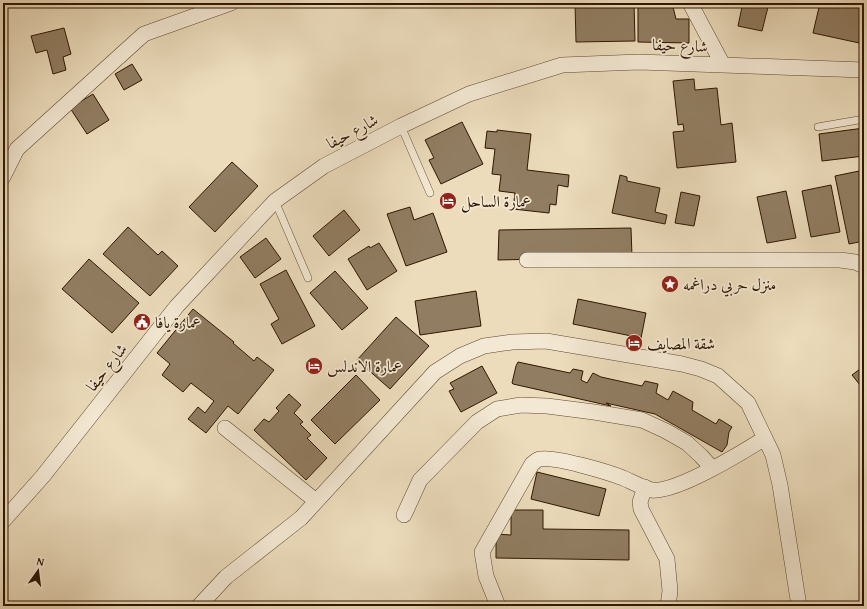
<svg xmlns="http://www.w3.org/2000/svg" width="867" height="609" font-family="'Gentium Book Plus',Amiri,serif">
  <rect width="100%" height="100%" fill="#ecdcbc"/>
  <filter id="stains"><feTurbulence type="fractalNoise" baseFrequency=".005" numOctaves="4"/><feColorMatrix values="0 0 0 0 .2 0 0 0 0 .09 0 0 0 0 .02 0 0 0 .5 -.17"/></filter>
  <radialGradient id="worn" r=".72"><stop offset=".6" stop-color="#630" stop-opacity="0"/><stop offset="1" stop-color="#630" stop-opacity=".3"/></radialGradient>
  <path fill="#917d62" stroke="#2f1600" d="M575 3H634L635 41 576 42Z
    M638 3H672L676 19H689V43L638 42Z
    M722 3H769L762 31 738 26 742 7Z
    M820 3H854L864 5V44L813 33Z
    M64 28 71 54 63 57 66 70 53 74 47 50 36 53 31 36Z
    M132 64 142 80 124 90 115 74Z
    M694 79 695 90 717 88 721 125 732 123 736 162 677 168 673 132 684 131 683 124 678 125 673 81Z
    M93 94 109 120 87 134 70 108Z
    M462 122 483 164 441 184 429 160 434 158 425 140Z
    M864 128V156L822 161 819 134Z
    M497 130 531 134 527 170 569 175 568 187 558 185 556 205 550 204 549 213 513 209 515 193 499 191 501 175 492 174 495 149 485 148 487 131 497 132Z
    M232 162 258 186 215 232 189 207Z
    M864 170V241L849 244 835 176Z
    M620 175 627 177V181L660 188 655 212 667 215 665 224 612 213Z
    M831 185 840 232 811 237 802 191Z
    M786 191 796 238 767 243 757 197Z
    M681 192 700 196 694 226 675 223Z
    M410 207 414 220 433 213 447 252 406 266 387 214Z
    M344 210 360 230 329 256 313 236Z
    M128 227 158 255 162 251 178 266 150 296 103 254Z
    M631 228 632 257 498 260 499 230Z
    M266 238 281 259 255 278 240 257Z
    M379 243 397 271 367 290 348 259 369 246 370 248Z
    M89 259 139 303 112 333 62 289Z
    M286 270 315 326 282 344 271 324 279 319 260 284Z
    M335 271 368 308 342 330 310 293Z
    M476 291 481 326 420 335 415 301Z
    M578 299 646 313 641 338 573 324Z
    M193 309 234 342 233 343 254 361 257 357 274 370 238 414 228 406 206 433 188 419 198 407 205 413 214 401 191 383 183 392 162 375 170 364 157 353Z
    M396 317 429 346 390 389 357 360Z
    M518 362 570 373 573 369 583 371 581 380 587 383 593 373 601 377 642 386 645 381 658 384 656 393 668 400 673 391 693 402 692 410 716 424 719 419 732 427 729 432 727 445 722 452 655 414 606 403 611 406 513 384 512 383 516 366Z
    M482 366 497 393 461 412 449 391 454 389 450 383Z
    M864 366V382L860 385 852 375Z
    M356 375 380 400 335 444 311 420Z
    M289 394 301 405 294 413 303 422 300 424 311 435 307 438 327 458 306 480 254 430 264 419 269 422 279 411 276 408Z
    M537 472 606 489 599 516 531 499Z
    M511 510H543V529L629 530V560L496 558V534L511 535Z"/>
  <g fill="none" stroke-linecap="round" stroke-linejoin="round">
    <defs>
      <path id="service" d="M401 126 430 193
        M818 127 864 119
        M275 201 308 278"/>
      <path id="minor" d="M690 3 723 65
        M3 177 17 149 144 34 231 3
        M527 260H840L855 262 864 266
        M225 428 316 501
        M645 487 640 502 641 509 667 559 670 591 668 606
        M404 515 420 480 477 422 497 409 521 405 547 406 594 412 642 420 666 431 687 443 701 456 712 468
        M3 521 43 476 177 306 275 201 324 166 401 126 469 94 562 65 639 62 864 70
        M199 606 226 577 301 518 435 372 460 356 484 346 512 342 546 341 682 364 701 369 718 376 748 403 773 455 780 485 799 606
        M498 606 486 576 482 552 532 464C535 462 537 459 540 459 554 456 608 472 623 478 630 481 645 489 652 490 676 493 743 452 765 438"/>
    </defs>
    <use href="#service" stroke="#5e482f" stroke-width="8"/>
    <use href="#minor" stroke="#5e482f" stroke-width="16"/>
    <use href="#service" stroke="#f3e8d3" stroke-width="7"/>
    <use href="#minor" stroke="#f3e8d3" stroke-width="15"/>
  </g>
  <defs>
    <symbol id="hotel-disc" viewBox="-11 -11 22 22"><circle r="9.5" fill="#8f2418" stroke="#f3e8d3"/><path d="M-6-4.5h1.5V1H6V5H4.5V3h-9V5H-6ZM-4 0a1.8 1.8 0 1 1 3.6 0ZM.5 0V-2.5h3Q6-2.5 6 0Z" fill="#fff"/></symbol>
    <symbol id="sight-disc" viewBox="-11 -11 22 22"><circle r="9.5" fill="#8f2418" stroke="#f3e8d3"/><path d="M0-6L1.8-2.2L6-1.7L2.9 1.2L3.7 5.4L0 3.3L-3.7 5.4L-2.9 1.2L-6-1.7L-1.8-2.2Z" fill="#fff"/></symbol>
    <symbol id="civic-disc" viewBox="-11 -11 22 22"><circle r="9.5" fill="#8f2418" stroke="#f3e8d3"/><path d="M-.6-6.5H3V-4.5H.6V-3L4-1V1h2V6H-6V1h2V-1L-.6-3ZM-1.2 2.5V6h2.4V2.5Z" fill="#fff"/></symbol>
  </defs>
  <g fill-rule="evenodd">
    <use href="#hotel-disc" x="438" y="191" width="20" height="20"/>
    <use href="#sight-disc" x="660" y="274" width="20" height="20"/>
    <use href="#civic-disc" x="132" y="312" width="20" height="20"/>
    <use href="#hotel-disc" x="624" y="333" width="20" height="20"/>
    <use href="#hotel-disc" x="304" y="356" width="20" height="20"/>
  </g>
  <g text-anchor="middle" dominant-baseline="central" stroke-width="3.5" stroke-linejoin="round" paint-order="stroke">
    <g font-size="16" fill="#2f1600" stroke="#f3e8d3">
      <text transform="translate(680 45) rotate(2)">شارع حيفا</text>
      <text transform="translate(352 131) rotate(-28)">شارع حيفا</text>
      <text transform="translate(106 367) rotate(-52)">شارع حيفا</text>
    </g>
    <g font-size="16" fill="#2f1600" stroke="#f3e8d3" text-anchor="start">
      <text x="461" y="201">عمارة الساحل</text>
      <text x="683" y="284">منزل حربي دراغمه</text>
      <text x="155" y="322">عمارة يافا</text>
      <text x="647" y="343">شقة المصايف</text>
      <text x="327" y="366">عمارة الاندلس</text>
    </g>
  </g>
  <rect width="867" height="609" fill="none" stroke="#ecdcbc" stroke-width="16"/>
  <rect x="4" y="4" width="859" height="601" fill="none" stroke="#2f1600" stroke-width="2"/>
  <rect x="8" y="8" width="851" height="593" fill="none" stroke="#2f1600"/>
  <g transform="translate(38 571) rotate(14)" stroke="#f3e8d3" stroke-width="3" paint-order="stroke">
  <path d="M0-3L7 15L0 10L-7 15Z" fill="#2f1600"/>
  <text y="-6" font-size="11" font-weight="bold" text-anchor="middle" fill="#2f1600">N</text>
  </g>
  <rect width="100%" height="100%" filter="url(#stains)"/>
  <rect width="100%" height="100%" fill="url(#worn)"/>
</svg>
